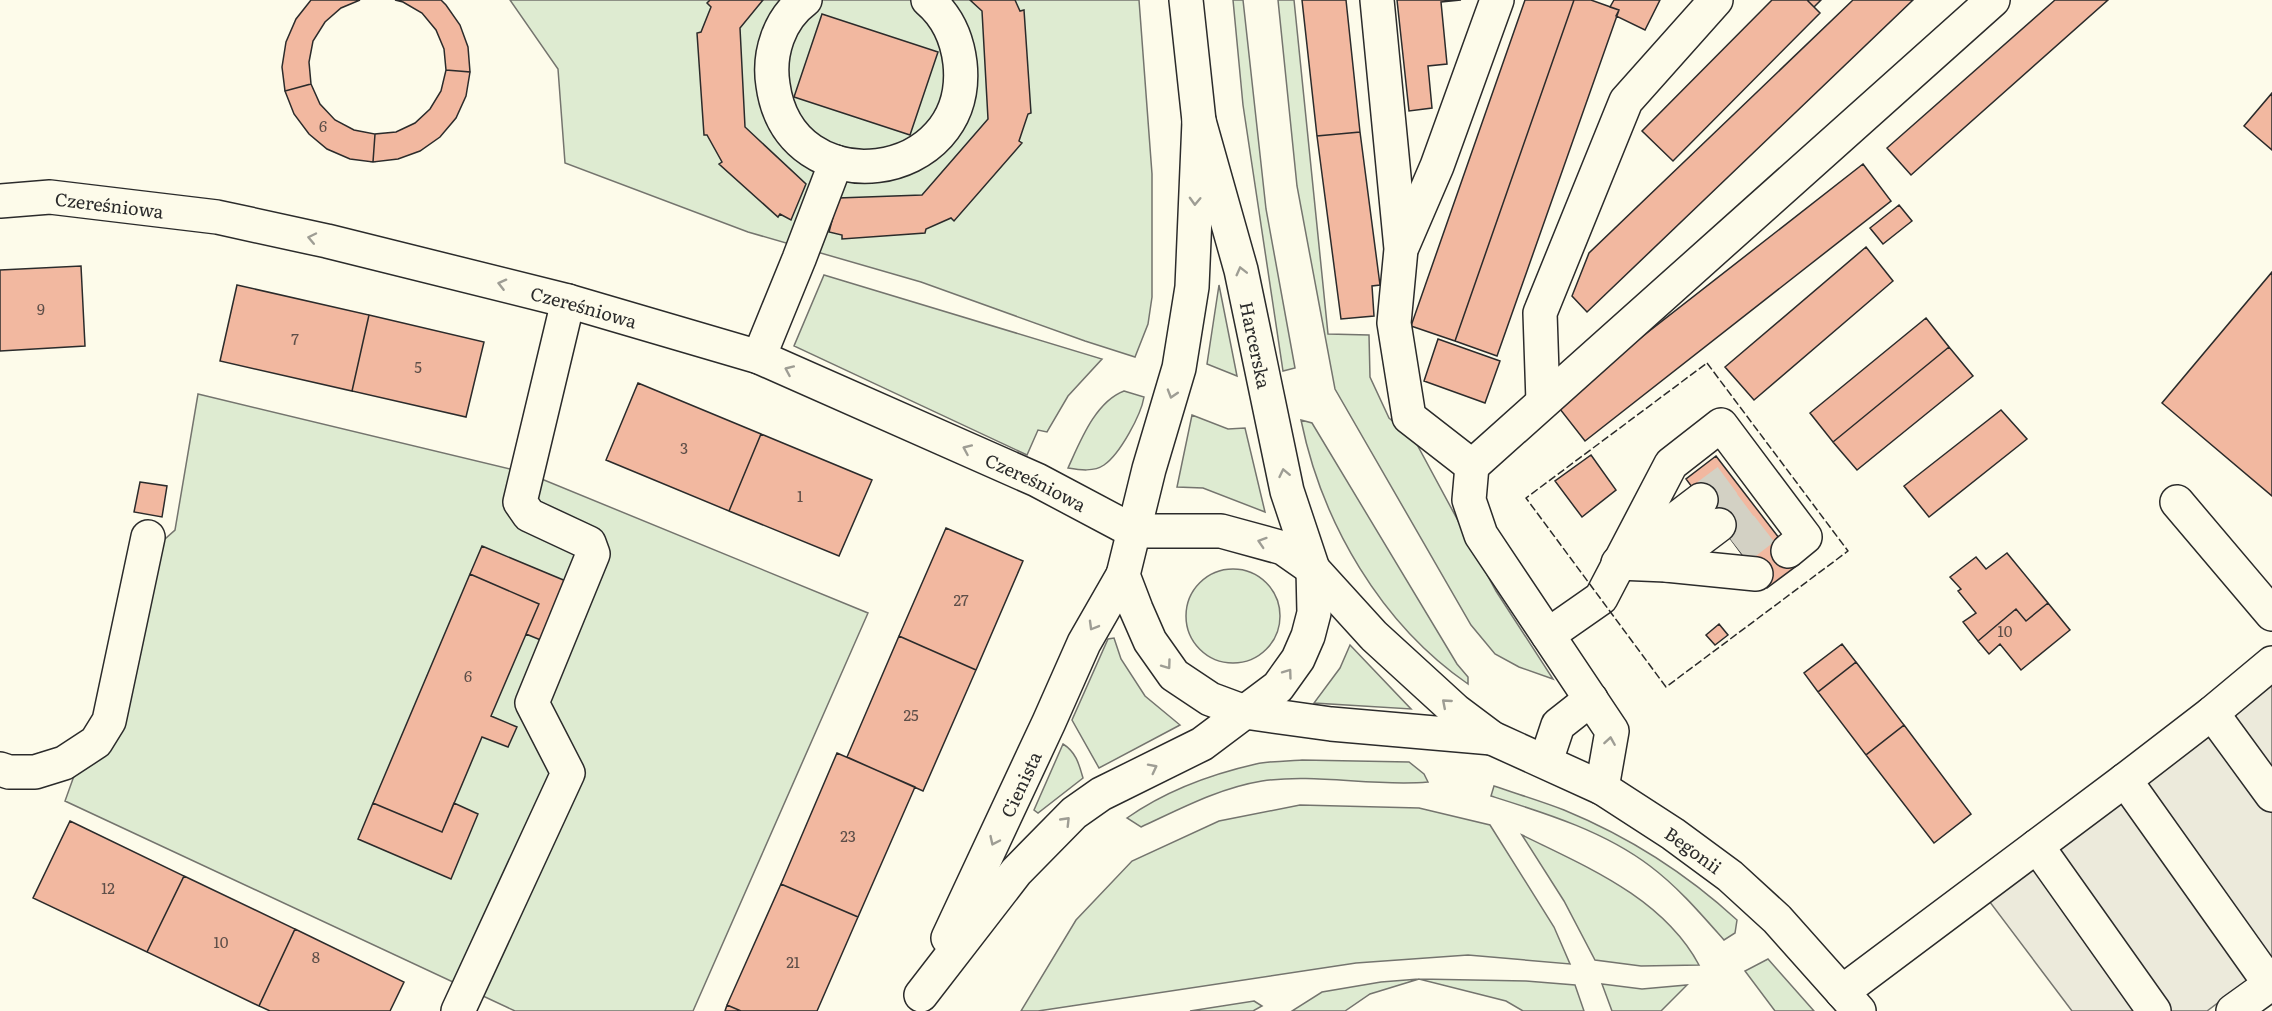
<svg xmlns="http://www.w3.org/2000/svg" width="2272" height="1011" font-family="Literata,serif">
  <rect width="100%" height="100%" fill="#fdfbea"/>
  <path fill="#deebd1" stroke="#74746e" stroke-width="1.5" d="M510 0H1139L1152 174V297L1148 324 1135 357 1085 341 921 282 748 232 565 163 558 69Z
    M1233 0H1243L1266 209 1295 368 1283 371 1243 105Z
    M1278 0H1294L1328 334 1369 335 1370 377 1389 418 1414 439 1496 591 1553 679 1519 667 1495 654 1471 625 1335 389 1297 186Z
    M824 275 1102 359 1068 396 1047 432 1038 430 1027 455 794 346Z
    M1219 285 1237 376 1207 364Z
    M1124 391 1144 397C1141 415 1120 454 1104 465 1094 472 1080 470 1068 468 1080 442 1095 402 1124 391Z
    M198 394 527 473 868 613 693 1011H515L65 801 156 547 175 530Z
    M1192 415 1228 429 1245 428 1265 512 1203 488 1177 487Z
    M1301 420 1312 423 1457 664 1468 677V684C1381 624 1322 523 1301 420Z
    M1186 616a47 47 0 1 1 94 0a47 47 0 1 1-94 0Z
    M1114 638 1121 659 1145 696 1180 725 1099 768 1072 720 1108 639Z
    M1350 645 1411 709 1314 703 1340 668Z
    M1063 744C1076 752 1079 764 1083 778L1038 813 1034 810Z
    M1302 760 1409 762 1424 774 1428 782C1373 787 1316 773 1262 781 1219 788 1180 809 1141 827L1127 818C1164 792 1212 774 1256 764 1271 761 1287 761 1302 760Z
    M1494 786C1517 794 1541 801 1564 810 1627 836 1687 874 1737 920L1735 933 1724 940C1701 914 1678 887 1650 866 1604 831 1545 813 1491 796Z
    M1300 805 1419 808 1490 825 1554 927 1570 964 1468 955 1356 963 1038 1011H1021L1076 920 1132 861 1219 821Z
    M1522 835C1587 867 1663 898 1699 965L1641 966 1595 960 1564 901Z
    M1768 959 1814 1011H1775L1745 971Z
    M1419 979 1370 994 1345 1011H1292L1322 992 1381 982 1419 979 1526 981 1575 985 1584 1011H1523L1506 1001Z
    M1602 984 1642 989 1687 985 1661 1011H1612Z
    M1254 1001 1262 1006 1253 1011H1190Z"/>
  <path fill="#eceadb" stroke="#74746e" stroke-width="1.5" d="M2272 663V962L2207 1011H2072L1980 889Z"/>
  <path fill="#f2b8a0" stroke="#2b2b2b" stroke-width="1.5" d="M311 0H360L341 8 325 22 313 41 309 62 311 84 285 91 282 67 286 42 296 19Z
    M395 0H441L446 5 460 25 468 47 470 72 446 70 444 49 436 30 422 13 403 2Z
    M710 0H763L740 28 745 127 806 184 791 220 780 214 778 217 719 164 722 162 707 135H704L697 33 701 32 711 7 707 3Z
    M970 0H1015L1020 11 1024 10 1031 113 1028 114 1019 141 1022 143 954 221 951 218 926 229 925 233 842 239V235L829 232 838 198 922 195 988 119 982 11Z
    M1302 0H1346L1360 132 1317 136Z
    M1397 0H1461L1441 2 1447 64 1428 66 1432 108 1409 111Z
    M1525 0H1574L1455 341 1411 326Z
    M1574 0H1591L1619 10 1497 356 1455 341Z
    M1614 0H1660L1645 30 1616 16 1619 10 1610 7Z
    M1772 0H1807L1820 13 1673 161 1642 131Z
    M1807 0H1821L1814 7Z
    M1853 0H1913L1587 312 1572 296 1589 253Z
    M2055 0H2108L1911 175 1887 148Z
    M822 14 938 52 910 135 794 97Z
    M446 70 470 72 466 96 456 118 440 137 420 151 398 159 373 162 375 134 396 132 415 123 430 109 441 91Z
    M311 84 320 104 335 120 354 130 375 134 373 162 350 159 327 149 309 134 294 114 285 91Z
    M2272 93V150L2244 126Z
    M1360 132 1380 285 1372 286 1374 316 1341 319 1317 136Z
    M1863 164 1891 201 1585 441 1556 404Z
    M1899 205 1912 221 1883 244 1870 228Z
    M1866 247 1893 281 1754 400 1725 367Z
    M81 266 85 346 0 351V270Z
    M2272 272V496L2162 403Z
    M237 285 369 315 352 391 220 361Z
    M369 315 484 342 466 417 352 391Z
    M1926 318 1949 347 1833 442 1810 413Z
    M1438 339 1500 361 1485 403 1424 381Z
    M1949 347 1973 376 1857 470 1833 442Z
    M638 383 761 434 729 511 606 460Z
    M2001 410 2027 439 1929 517 1904 486Z
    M761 434 872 480 839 556 729 511Z
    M1591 455 1616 490 1582 517 1555 481Z
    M1716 456 1799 564 1767 588 1686 479Z
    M140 482 167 486 162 517 134 512Z
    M946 528 1023 561 976 670 899 636Z
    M482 546 573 584 548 643 526 634 539 604 470 574Z
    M2007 553 2048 603 2026 621 2016 609 1978 641 1963 622 1976 613 1958 591 1961 589 1950 577 1976 557 1986 569Z
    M470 574 539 604 491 716 517 727 508 747 482 737 442 832 373 803Z
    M2048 603 2070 630 2021 670 2000 644 1989 654 1978 641 2016 609 2026 621Z
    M1719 624 1728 635 1715 645 1706 635Z
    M899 636 976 670 923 791 847 757Z
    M1842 644 1856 662 1818 692 1804 673Z
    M1856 662 1904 725 1866 755 1818 692Z
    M1904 725 1971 814 1934 843 1866 755Z
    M837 753 915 787 858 917 781 884Z
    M373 803 442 832 454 803 478 814 451 879 358 839Z
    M70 821 184 876 147 952 33 898Z
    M184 876 295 929 259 1006 147 952Z
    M781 884 858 917 817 1011H741L727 1005Z
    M295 929 404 982 390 1011H270L259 1006Z
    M727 1005 741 1011H725Z"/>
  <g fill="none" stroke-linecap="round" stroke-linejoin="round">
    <path stroke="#d3d1c4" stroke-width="33" stroke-dasharray="33 16" stroke-linecap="butt" d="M1701 500 1732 477
      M1719 525 1751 501
      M1738 549 1769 525"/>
    <defs>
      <g id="minor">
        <path d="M805 0C779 19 768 54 773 85 790 208 973 184 960 63 957 38 947 16 928 0"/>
        <path d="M1186 0 1199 121 1192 287 1179 368 1149 469 1123 575 1136 609 1150 641 1174 675 1210 699 1245 712 1331 724 1492 738"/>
        <path d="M1377 0 1401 249 1394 323 1409 417 1472 466"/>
        <path id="s1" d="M0 201 50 197 217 217 327 241 568 301 759 357 1037 480 1133 531H1221L1283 548 1313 569 1374 636 1456 711 1492 738 1602 788 1673 834 1730 876 1777 919 1859 1011"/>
        <path d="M1403 245 1437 166 1497 0"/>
        <path d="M759 357 799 259 836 162"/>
        <path d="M1543 402 1540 313 1626 101 1716 0"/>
        <path d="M2177 502 2272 614"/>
        <path d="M1626 557 1701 500"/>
        <path d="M1618 563 1666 565 1756 574"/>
        <path d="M1666 565 1719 525"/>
        <path d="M1548 635 1601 598 1671 464 1721 425 1805 537 1788 551"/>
        <path d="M2212 713 2272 795"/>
        <path d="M1546 761 1558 725 1591 699"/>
        <path d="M0 769 9 772H35L64 763 96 742 109 721 148 537"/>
        <path d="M2125 780 2270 984"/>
        <path d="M1602 788 1612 731 1481 535 1469 500 1472 466 1993 0"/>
        <path d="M2037 846 2154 1011"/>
        <path id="s2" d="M948 938 1049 722 1084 643 1123 575"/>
        <path d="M1842 992 2125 780 2212 713 2272 663"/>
        <path d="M921 995 1016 872 1074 813 1101 794 1202 744 1278 687 1298 659 1308 636 1314 613 1313 569 1287 491 1241 270 1199 121"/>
        <path d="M458 1011 568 773 532 703 593 554 589 543 529 515 520 502 568 301"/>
        <path d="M2233 1011 2272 983"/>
      </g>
    </defs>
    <use href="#minor" stroke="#2b2b2b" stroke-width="36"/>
    <use href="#minor" stroke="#fdfbea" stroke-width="33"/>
    <path stroke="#2b2b2b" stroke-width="1.5" stroke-dasharray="8 3" stroke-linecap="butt" d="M1707 363 1848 551 1666 687 1526 498Z"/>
  </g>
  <defs><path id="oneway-chevron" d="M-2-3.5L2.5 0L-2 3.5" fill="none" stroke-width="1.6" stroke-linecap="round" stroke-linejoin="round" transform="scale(1.5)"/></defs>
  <g stroke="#9e9d94">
    <use href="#oneway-chevron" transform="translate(1195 201) rotate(92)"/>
    <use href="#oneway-chevron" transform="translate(312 238) rotate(-168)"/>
    <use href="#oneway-chevron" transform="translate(1241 271) rotate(-104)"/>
    <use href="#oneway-chevron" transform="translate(502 284) rotate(-166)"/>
    <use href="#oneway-chevron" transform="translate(789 370) rotate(-156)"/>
    <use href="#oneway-chevron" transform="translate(1172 394) rotate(107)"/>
    <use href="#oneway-chevron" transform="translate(967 449) rotate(-156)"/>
    <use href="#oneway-chevron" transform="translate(1284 473) rotate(-102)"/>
    <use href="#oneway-chevron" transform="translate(1262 542) rotate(-162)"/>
    <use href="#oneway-chevron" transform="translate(1093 626) rotate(120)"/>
    <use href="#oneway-chevron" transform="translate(1167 665) rotate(54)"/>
    <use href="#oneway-chevron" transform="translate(1288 673) rotate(-54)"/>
    <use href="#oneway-chevron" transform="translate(1446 703) rotate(-139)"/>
    <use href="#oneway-chevron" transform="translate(1610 741) rotate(-81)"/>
    <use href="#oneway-chevron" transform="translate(1153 768) rotate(-27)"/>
    <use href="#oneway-chevron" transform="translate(1066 821) rotate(-46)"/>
    <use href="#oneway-chevron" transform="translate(994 841) rotate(115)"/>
  </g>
  <g text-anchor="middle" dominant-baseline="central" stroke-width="4.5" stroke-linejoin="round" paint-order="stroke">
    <g font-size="15" fill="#5d4e48">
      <text x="323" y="125">6</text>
      <text x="41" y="308">9</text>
      <text x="295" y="338">7</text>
      <text x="418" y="366">5</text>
      <text x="684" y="447">3</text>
      <text x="800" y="495">1</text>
      <text x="961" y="599">27</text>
      <text x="2005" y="630">10</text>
      <text x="468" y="675">6</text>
      <text x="911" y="714">25</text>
      <text x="848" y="835">23</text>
      <text x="108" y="887">12</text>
      <text x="221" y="941">10</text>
      <text x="316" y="956">8</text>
      <text x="793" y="961">21</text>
    </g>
    <g font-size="18" fill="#2b2b2b" stroke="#fdfbea">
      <text stroke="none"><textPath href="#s1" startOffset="110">Czereśniowa</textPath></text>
      <text stroke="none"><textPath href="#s1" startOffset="596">Czereśniowa</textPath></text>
      <text transform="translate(1256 345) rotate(78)">Harcerska</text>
      <text stroke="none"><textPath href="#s1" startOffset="1082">Czereśniowa</textPath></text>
      <text stroke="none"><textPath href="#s2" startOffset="170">Cienista</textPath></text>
      <text stroke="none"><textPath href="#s1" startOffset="1858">Begonii</textPath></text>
    </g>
  </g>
</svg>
